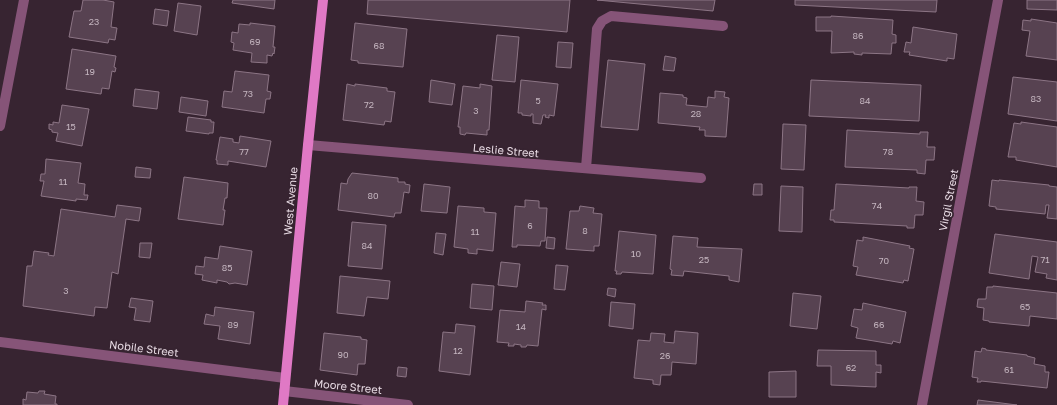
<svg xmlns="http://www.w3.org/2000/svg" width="1057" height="405" font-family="'Golos Text',sans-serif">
  <rect width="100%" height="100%" fill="#372431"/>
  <path fill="#574251" stroke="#8c7585" d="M83 0H103L114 2 111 27 117 28 115 40 109 39 108 43 69 37 74 11H81Z
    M233 0H275L274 9 232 3Z
    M368 0H570L567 32 367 14Z
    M597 0H715L713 11Z
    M795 0H937L936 12 795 5Z
    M1027 0H1057V10L1027 9Z
    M178 3 201 6 197 35 174 31Z
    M155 9 169 11 167 26 153 24Z
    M831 16 893 20 892 34 896 35V43H892L891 54 862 53V55L854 54V52L831 53 832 31H816V17H831Z
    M1031 19 1057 23V60L1026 56 1030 31 1022 30 1023 20 1031 21Z
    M250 23 275 26 273 47H275L274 54 273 53 272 56 267 55V63L251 62 252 53 233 50 234 43 231 42 232 32 238 33 239 24 250 25Z
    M355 23 407 29 403 67 358 63V61L351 60Z
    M913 27 957 34 954 59 947 58V61L909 55 910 52H904L906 42 911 43Z
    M497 35 519 37 515 82 492 80Z
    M558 42 573 43 571 68 556 67Z
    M72 49 116 56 114 67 116 68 115 72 112 71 109 89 102 88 101 94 66 89Z
    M665 56 676 58 674 71 663 70Z
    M608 60 645 64 638 130 601 127Z
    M235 71 269 75 267 91 271 92 270 99H266L264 113 222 107 224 91 232 92Z
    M1013 77 1057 82V121L1008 114Z
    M431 80 455 84 452 105 429 102Z
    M521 80 558 84 554 116 549 115V118L545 117 546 115H543L541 124 533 123V114H531V116L522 115V113H518Z
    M811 80 921 85 919 121 809 116Z
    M347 84 355 86V84L387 88V91L395 92 391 122 385 121 384 125 343 120Z
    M480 84 492 86 489 130H487V135L466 133 465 135 460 134V127H458L463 86 480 88Z
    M135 89 159 92 157 109 133 106Z
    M715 91 725 92 724 97 729 98 726 137 705 136V130H699L700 127 658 123 660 93 683 95V97L687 98 686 105 707 107 708 97 715 98Z
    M181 97 208 101 206 116 179 112Z
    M62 105 89 109 82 146 56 141 58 133 52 132V130L49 129V124L53 125V122L59 123Z
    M188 117 211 120V122H214L213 133H209V134L186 131Z
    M1021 122 1057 127V167L1016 160V157H1008L1014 123 1021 124Z
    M783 124 806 125 804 170 781 169Z
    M847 130 920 134V132H928L927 147H935L934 160H926L925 174 917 173V170L845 167Z
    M240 136 271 141 266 167 228 161V165L217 164V160H216L220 137 233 139V142L239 143Z
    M46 159 81 163 78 183 85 184 84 195H88L87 200 76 199V201L41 196 44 181H40L41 174H45Z
    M136 167 151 169 150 178 135 177Z
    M352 173 398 178V182H405V184L410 185 409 193 404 192 401 213H395L394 217 338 210 341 183 347 184 348 179Z
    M184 177 228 183 227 198H225L223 210H225L223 225 178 219Z
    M992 180 999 181V180L1049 185V186L1057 187V219L1047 218 1049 205H1046L1045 214 996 209V207L989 206Z
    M424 184 450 187 447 213 421 211Z
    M754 184H762V195H753Z
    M836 184 909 188V187H917L916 201 924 202 923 215H915L914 228H907V226L834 222V220H830L831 210H834Z
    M781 186 803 187 802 232 779 231Z
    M525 200 539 201V208H547L545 241H541L540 246 517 245V247H512L515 206 525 207Z
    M117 205 141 208 139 221 126 219 118 274 112 272 107 308 95 307 94 316 23 306 27 266H32L34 251 49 253 48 255 54 256 61 209 115 217Z
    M458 206 484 208V212L496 213 493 251 477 249V254L468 253V249L454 247Z
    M580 206 594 208 593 213 602 214 599 246H594V251L566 249 570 211H579Z
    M352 222 386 225 382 269 348 266Z
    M619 231 656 235 653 274 622 272 621 274H616L617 271H615Z
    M436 233 446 234 443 255 434 253Z
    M995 234 1057 242V280L1046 278 1047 274 1035 272 1038 257 1032 256 1029 279 989 273Z
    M673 236 698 238 697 247 742 249 739 282 729 280V276L684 271 683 276 671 275 672 270 670 269Z
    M547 237 555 238 554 249 546 248Z
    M863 237 910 246 909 248 914 249 908 281 904 280 903 283 856 275 858 267 853 266 857 240 863 241Z
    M140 243H152L150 258 139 257Z
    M220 246 252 251 247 285 235 283 229 284 227 282 217 280V283L202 280 203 275 195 274 196 266 204 267 205 257 218 259Z
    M501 262 520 264 517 287 498 285Z
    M556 265 568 266 565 290 554 289Z
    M340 276 390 281 388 299 367 297 364 316 337 313Z
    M472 284 494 286 492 310 470 308Z
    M993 286 1057 293V319L1030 316 1029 326 989 322V321L983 320 984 308 977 307 978 299H986L987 287H993Z
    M608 288 616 289 615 297 607 295Z
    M793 293 821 296 817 329 790 326Z
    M131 298 153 301 150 322 134 320 136 308 129 307Z
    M526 301 543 303 542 305H546V310L542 309 538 346 527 345 526 347H521V345L514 344V346H508L509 343 497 342 500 310 525 312Z
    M611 302 635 304 633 329 609 326Z
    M863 303 906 312 900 343 893 341 892 344 856 338 858 328 851 326 854 309 862 310Z
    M215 307 254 312 250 344 218 339 220 326 204 324 206 314 214 316Z
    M456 324 475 326 470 375 439 371 443 332 455 333Z
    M675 331 698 333 696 364 672 362 671 375H661L660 385 653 384V380L634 378 638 340 650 341 651 333 665 334 664 342 674 343Z
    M324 333 361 337V339L367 340 365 364H358L357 375 320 370Z
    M982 348 986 349V350L1027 355V356L1035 358 1034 364 1045 366V372H1049L1047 388 981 381V382H977L978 378 972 377 975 351 981 352Z
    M818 350 876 351V365H881V373L876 372V387L831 385V366H817Z
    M398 367 407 368 406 377 397 376Z
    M796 371V397H769V372Z
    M39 391H45L44 394 56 396 55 404H57V405H23V399L26 400 27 392 38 393Z
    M978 400 1017 405H977Z"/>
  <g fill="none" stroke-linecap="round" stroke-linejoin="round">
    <path stroke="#865478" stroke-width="10" d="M0 126 24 0
      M308 145 701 178
      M586 168 597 29 602 21 611 16 723 26
      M0 342 285 378
      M284 391 408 405
      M922 405 998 0"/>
    <path stroke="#e079c5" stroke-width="10" d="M283 405 308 145 323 0"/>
  </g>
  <g text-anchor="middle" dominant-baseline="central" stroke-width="3.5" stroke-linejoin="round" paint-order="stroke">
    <g font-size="9" fill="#c4b5bf">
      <text x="94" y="21">23</text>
      <text x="858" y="35">86</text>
      <text x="255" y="41">69</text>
      <text x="379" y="45">68</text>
      <text x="90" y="71">19</text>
      <text x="248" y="93">73</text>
      <text x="1036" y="98">83</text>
      <text x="538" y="100">5</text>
      <text x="865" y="100">84</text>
      <text x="369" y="104">72</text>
      <text x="476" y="110">3</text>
      <text x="696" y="113">28</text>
      <text x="71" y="126">15</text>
      <text x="244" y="151">77</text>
      <text x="888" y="151">78</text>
      <text x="63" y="181">11</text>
      <text x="373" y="195">80</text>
      <text x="877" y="205">74</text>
      <text x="530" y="225">6</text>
      <text x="585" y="230">8</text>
      <text x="475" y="231">11</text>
      <text x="367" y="245">84</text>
      <text x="636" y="253">10</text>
      <text x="704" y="259">25</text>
      <text x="1045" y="259">71</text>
      <text x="884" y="260">70</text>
      <text x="227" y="267">85</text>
      <text x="66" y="290">3</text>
      <text x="1025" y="306">65</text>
      <text x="233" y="324">89</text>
      <text x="879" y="324">66</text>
      <text x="521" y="326">14</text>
      <text x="458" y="350">12</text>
      <text x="343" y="354">90</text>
      <text x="665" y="355">26</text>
      <text x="851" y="367">62</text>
      <text x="1009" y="369">61</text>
    </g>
    <g font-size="11" fill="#e8dbe4" stroke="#372431">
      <text transform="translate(506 150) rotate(5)">Leslie Street</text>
      <text transform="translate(948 200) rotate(-79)">Virgil Street</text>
      <text transform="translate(290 201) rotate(-85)">West Avenue</text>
      <text transform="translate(144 348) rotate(7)">Nobile Street</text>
      <text transform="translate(348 386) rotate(6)">Moore Street</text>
    </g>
  </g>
</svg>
